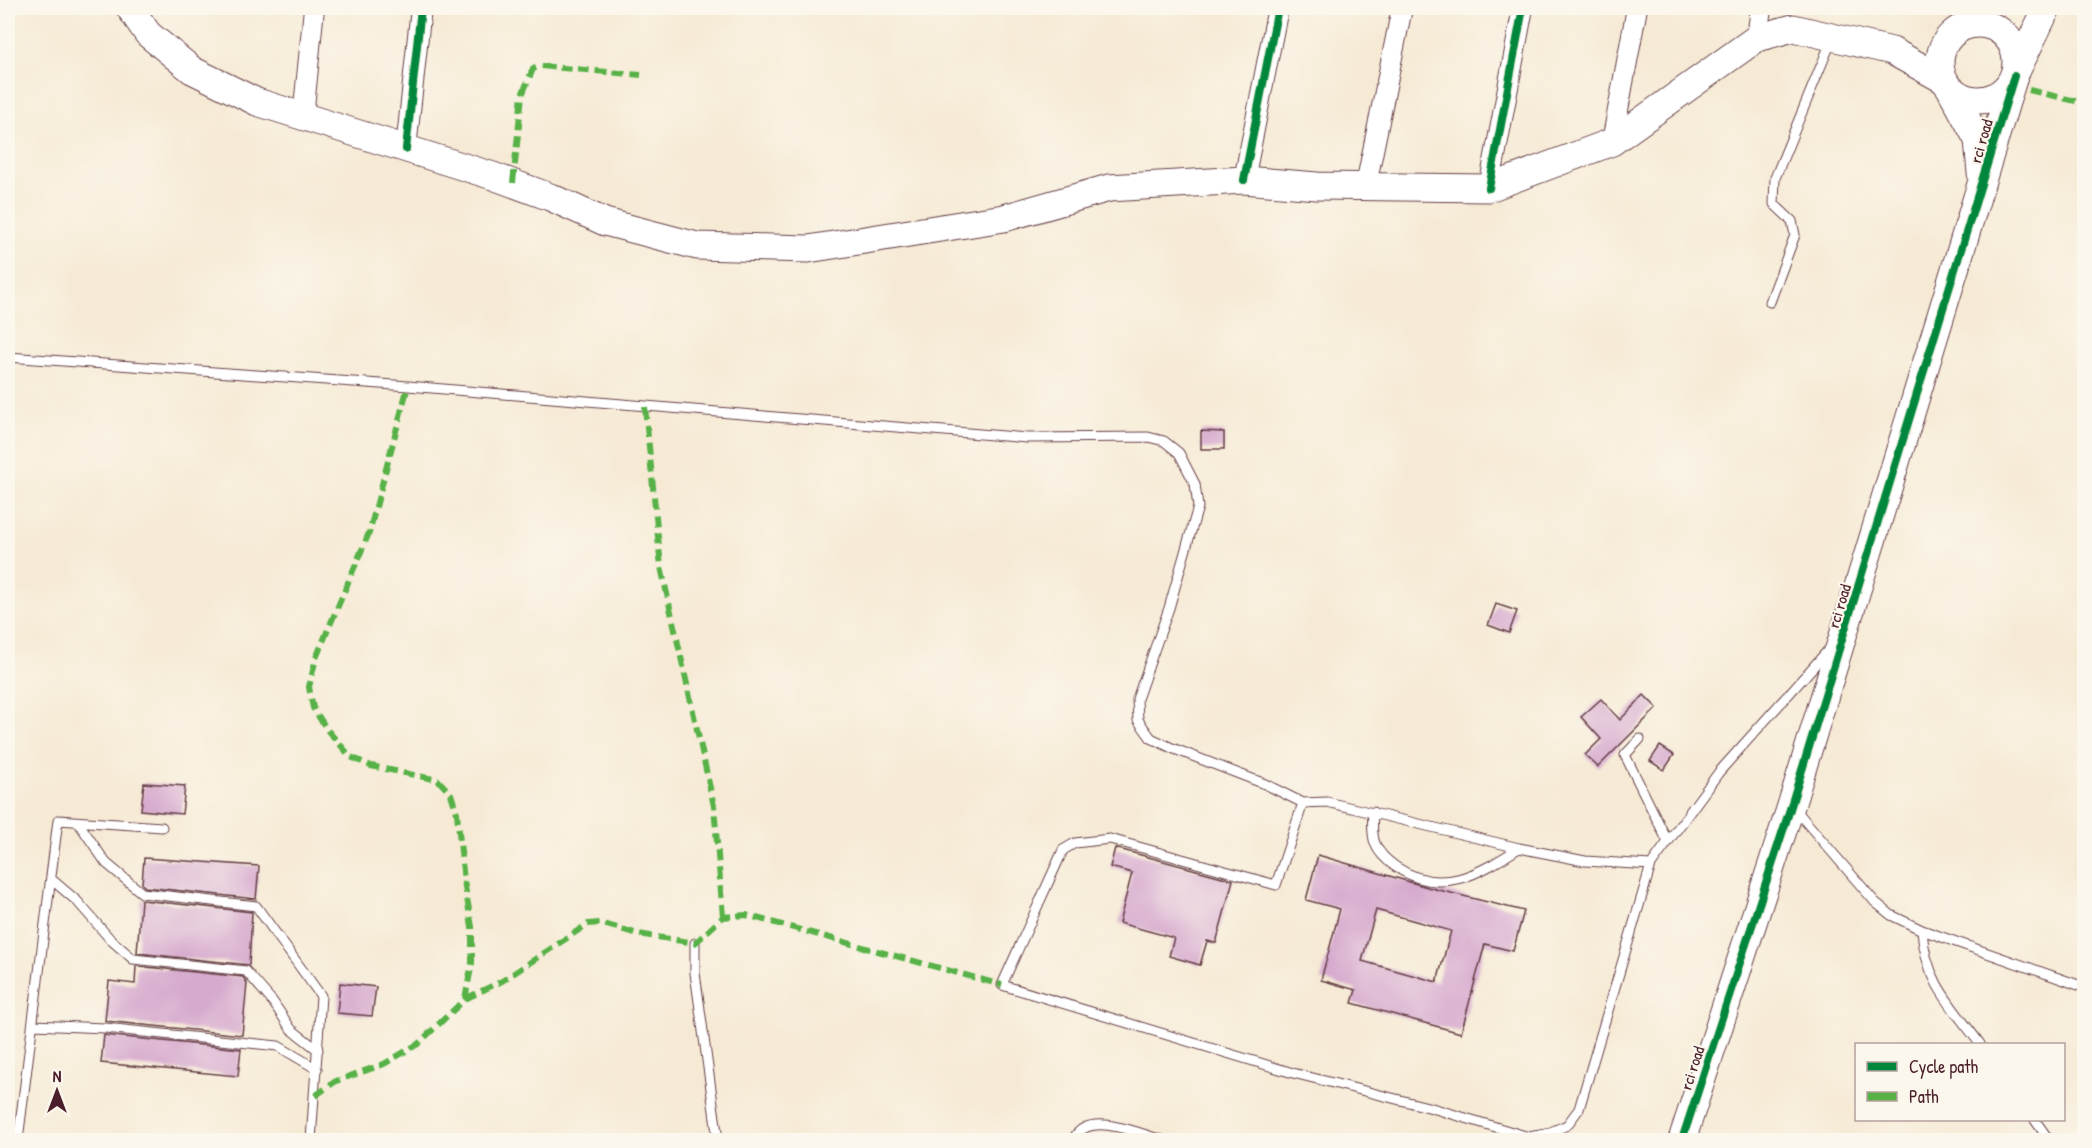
<svg xmlns="http://www.w3.org/2000/svg" width="2092" height="1148" font-family="'Patrick Hand',sans-serif">
  <rect width="100%" height="100%" fill="#fbf7ec"/>
  <filter id="ink" filterUnits="userSpaceOnUse"><feTurbulence type="fractalNoise" baseFrequency=".0167" numOctaves="2"/><feDisplacementMap in="SourceGraphic" scale="12" xChannelSelector="R" yChannelSelector="G"/><feConvolveMatrix kernelMatrix="1 2 1 2 8 2 1 2 1" color-interpolation-filters="sRGB"/></filter>
  <filter id="wash" filterUnits="userSpaceOnUse"><feTurbulence type="fractalNoise" baseFrequency=".008" numOctaves="4" result="noise"/><feDisplacementMap in="SourceGraphic" scale="24" xChannelSelector="R" yChannelSelector="G"/><feGaussianBlur stdDeviation="1.35" result="paint"/><feColorMatrix in="noise" values="0 0 0 0 0 0 0 0 0 0 0 0 0 0 0 0 0 1.4 0 .05"/><feComposite in="paint" operator="in"/></filter>
  <g filter="url(#wash)">
    <rect width="100%" height="100%" fill="#f6ead5"/>
    <g id="blocks">
      <path fill="#d6a9ce" fill-rule="evenodd" d="M1201 431 1224 432V449H1201Z
        M1496 604 1517 611 1509 633 1488 625Z
        M1644 695 1657 708 1598 767 1585 755 1601 739 1581 717 1601 699 1620 720Z
        M1660 746 1674 755 1664 770 1650 761Z
        M144 783 185 786 182 814 141 810Z
        M1115 848 1233 880 1216 943 1207 941 1200 965 1169 956 1174 938 1119 923 1132 873 1110 867Z
        M1318 855 1427 887 1524 911 1513 951 1485 944 1461 1033 1352 1003 1356 990 1321 980 1340 909 1306 900ZM1376 910 1451 931 1437 982 1362 961Z
        M144 858 259 866 256 899 145 887 142 884Z
        M141 900 252 912 249 965 137 953Z
        M136 966 243 977 247 983 242 1035 105 1021 109 981 135 984Z
        M340 983 376 987 372 1016 337 1013Z
        M104 1035 241 1049 238 1076 101 1063Z"/>
    </g>
  </g>
  <g filter="url(#ink)">
    <use href="#blocks" fill-opacity="0" stroke="#643d44" stroke-width="1.5"/>
    <g fill="none" stroke-linecap="round" stroke-linejoin="round">
      <defs>
        <path id="lane" d="M1770 302 1795 235 1792 221 1774 204 1775 178 1832 39
          M8 357 408 386 1027 438 1148 437 1164 441 1179 453 1195 484 1198 507 1169 608 1137 699 1138 720 1151 738 1172 748 1265 784 1303 803 1327 802 1519 848 1585 861 1651 865 1719 772 1831 647
          M1640 739 1625 755 1668 842
          M1303 803 1276 885 1110 839 1075 843 1063 850 1002 985 1293 1073 1432 1108 1529 1137 1546 1134 1567 1125 1579 1109 1651 865
          M1794 808 1875 902 1891 915 1922 930 2084 987
          M1373 812C1371 839 1373 851 1396 867 1441 897 1479 874 1519 848
          M78 822 106 863 142 893 256 906 321 996 311 1140
          M51 879 77 901 110 939 133 959 246 971 273 1002 291 1029 318 1050
          M1922 930C1925 981 1951 1005 1980 1044
          M695 943V973L718 1140
          M33 1025 105 1028 278 1046 317 1069
          M2035 1120 2049 1140
          M18 1140 58 820 162 827
          M1073 1140C1087 1109 1139 1134 1163 1140"/>
        <path id="street" d="M1757 38 1761 8
          M303 117 314 8
          M1612 142 1637 8
          M406 149 421 8
          M1244 180 1278 8
          M1366 185 1402 8
          M1489 188 1523 8"/>
        <path id="secondary" d="M130 8 148 34 192 70 257 102 493 176 550 197 605 222 697 246 808 249 1004 218 1109 188 1244 180 1317 186 1489 188 1612 142 1757 38 1793 28 1892 51 1944 80
          M1940 62a38 38 0 1 1 76 0a38 38 0 1 1-76 0Z
          M1951 90 1978 140 1981 173
          M1682 1140 1791 806 2014 76 2047 8"/>
      </defs>
      <use href="#lane" stroke="#643d44" stroke-width="11"/>
      <use href="#street" stroke="#643d44" stroke-width="22"/>
      <use href="#secondary" stroke="#643d44" stroke-width="29"/>
      <use href="#lane" stroke="#fff" stroke-width="9"/>
      <use href="#street" stroke="#fff" stroke-width="20"/>
      <use href="#secondary" stroke="#fff" stroke-width="27"/>
      <path stroke="#57b146" stroke-width="6" stroke-dasharray="12 6" stroke-linecap="butt" d="M2029 90 2084 103
        M513 183 522 95 533 69 541 66 641 75
        M645 407 661 567 714 806 723 917
        M465 999 502 981 588 924 600 923 638 934 695 943 723 917 746 915 1002 985
        M315 1096 336 1081 384 1064 418 1044 465 999 472 963V927L464 881 457 813 451 794 438 780 371 766 351 757 328 731 313 708 309 687 316 658 369 533 408 386"/>
      <defs>
        <path id="cycleway" d="M406 149 421 8
          M1244 180 1278 8
          M1489 188 1523 8
          M1682 1140 1791 806 2014 76"/>
      </defs>
      <use href="#cycleway" stroke="#fbf7ec" stroke-width="11"/>
      <use href="#cycleway" stroke="#00873e" stroke-width="8"/>
    </g>
  </g>
  <g text-anchor="middle" dominant-baseline="central" stroke-width="4.5" stroke-linejoin="round" paint-order="stroke">
    <g font-size="16" fill="#4a1f2b" stroke="#fbf7ec">
      <text transform="translate(1981 141) rotate(-74)">rci road</text>
      <text transform="translate(1839 606) rotate(-73)">rci road</text>
      <text transform="translate(1692 1068) rotate(-72)">rci road</text>
    </g>
  </g>
  <rect width="2092" height="1148" fill="none" stroke="#fbf7ec" stroke-width="30"/>
  <rect x="1855" y="1043" width="210" height="78" fill="#fbf7ec" stroke="#b4a19f" stroke-width="1.5"/>
  <rect x="1867" y="1062" width="30" height="9" fill="#00873e" stroke="#b4a19f" stroke-width="1.5"/>
  <text x="1909" y="1073" font-size="18" fill="#4a1f2b">Cycle path</text>
  <rect x="1867" y="1092" width="30" height="9" fill="#57b146" stroke="#b4a19f" stroke-width="1.5"/>
  <text x="1909" y="1103" font-size="18" fill="#4a1f2b">Path</text>
  <g transform="translate(57 1091)" stroke="#fbf7ec" stroke-width="4.5" paint-order="stroke">
  <path d="M0-4.5L10 22L0 15L-10 22Z" fill="#4a1f2b"/>
  <text y="-9" font-size="16" font-weight="bold" text-anchor="middle" fill="#4a1f2b">N</text>
  </g>
</svg>
